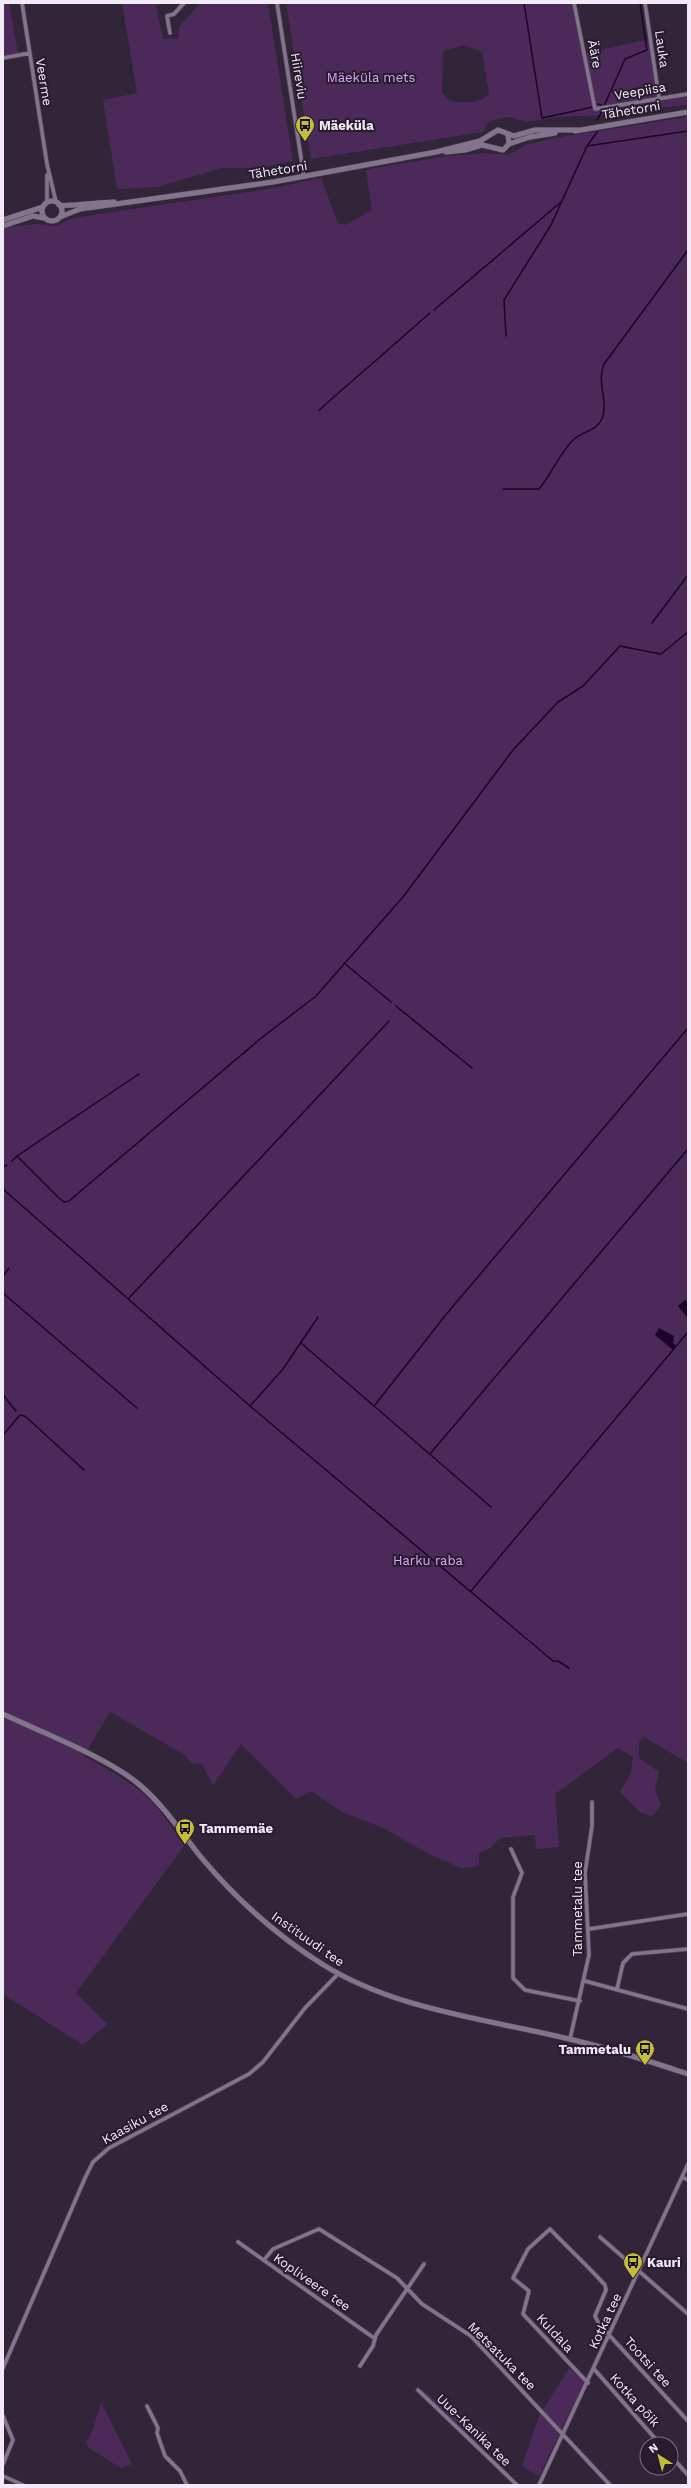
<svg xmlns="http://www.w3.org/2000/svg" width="691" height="2488" font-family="'Work Sans',sans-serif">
  <rect width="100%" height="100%" fill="#322439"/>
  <path fill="#4b2a5a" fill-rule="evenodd" d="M3 3H9L18 53 3 55Z
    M122 3H163L156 6 163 39 179 38V27L200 3H268L293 161 258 168H222L157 187 117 189 103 100 137 93Z
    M286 3H574L585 53 650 39 659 98 688 94V104L611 115 556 117 527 122 508 117 489 121 483 132 311 159ZM464 45 482 52 489 94C480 104 463 103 450 101L442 92 443 51Z
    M688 117V1302L686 1301 679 1308 688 1318V1763L644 1737 639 1742V1758L659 1772 655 1790 661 1805 653 1816 641 1813 620 1792 631 1773 633 1757 618 1748 555 1794 559 1847 536 1849 535 1835 500 1838 489 1849 479 1853V1866L461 1868 429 1854 383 1828 342 1812 311 1791 296 1799 241 1744 213 1785 201 1763 193 1764 185 1755 110 1712 84 1756C105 1768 126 1779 144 1794 161 1809 172 1828 184 1846L76 1993 107 2024 83 2045 3 1994V228L36 224 56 226 73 218 274 188 321 178 338 223 345 225 372 210 366 171 369 169 448 156 486 153 508 155 526 145 554 138ZM655 1335 674 1339 673 1350Z
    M569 2368 584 2382 539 2476 522 2466 539 2416Z
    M426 2392 443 2408 441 2410 425 2396Z
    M101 2402 132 2464 121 2468 90 2449 86 2443 93 2429Z
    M446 2411 462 2419 461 2421 456 2425 445 2414Z
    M459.5 2427a5.5 5.5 0 1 1 11 0a5.5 5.5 0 1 1-11 0Z
    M475 2425 490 2432 482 2450 470 2439Z"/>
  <path fill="#1e022a" d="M685 1300 688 1302V1318L678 1306Z
    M659 1328 674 1336 673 1343 676 1346 673 1350 655 1335Z"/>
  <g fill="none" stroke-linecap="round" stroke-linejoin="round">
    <path stroke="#1e022a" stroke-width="1.5" d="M524 3 542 118 593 107
      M598 104 604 106 625 59 647 50 640 3
      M597 120 602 111
      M587 146 688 131
      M434 310 561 202
      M506 336 504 300 551 225 587 146 597 132
      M319 410 430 313
      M503 489H539C552 474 559 454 573 440 582 431 596 432 602 419 609 401 596 382 604 364L688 250
      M652 623 688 575
      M344 963 391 1002
      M396 1006 472 1068
      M17 1156 139 1074
      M12 1161 17 1156 59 1198 64 1202 69 1201 260 1039 316 996 403 897 513 750 558 702 583 686 620 646 661 654 688 632
      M3 1167 7 1165
      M3 1189 250 1406 553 1661H558L569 1668
      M3 1276 9 1268
      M3 1293 137 1408
      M129 1298 389 1021
      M301 1343 491 1507
      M3 1395 16 1411
      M375 1405 444 1317 688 1028
      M250 1406 283 1369 318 1317
      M3 1435 20 1415 25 1416 84 1470
      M430 1454 688 1149
      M471 1591 688 1332"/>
    <defs>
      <path id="street" d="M22 3 47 164 56 202
        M277 3 304 177
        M574 3 595 109 688 94
        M645 3 659 98
        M170 33 167 16 174 14 184 3
        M3 58 30 53
        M47 203V175
        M511 1849 522 1873 513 1897V1978L525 1990 580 2001
        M589 1929 688 1914
        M585 1981 688 2009
        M617 1989 623 1963 632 1954 688 1949
        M570 2039 589 1955 585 1873 592 1826V1802
        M682 2177 688 2180
        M600 2237 688 2314
        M238 2242 374 2338
        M264 2260 273 2249 319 2229 397 2278 422 2304 471 2336 610 2485
        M360 2366 373 2346 376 2335 424 2264
        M3 2368 85 2178 93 2162 109 2148 249 2074 263 2062 305 2008 338 1974
        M594 2369 660 2444
        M588 2383 523 2314 529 2291 513 2278 528 2249 550 2229C568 2248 587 2265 605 2285L606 2290 595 2316 599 2324 688 2421
        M418 2390 517 2485
        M147 2406 158 2428 157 2433 165 2456 180 2471 187 2485
        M3 2416 13 2440 3 2464
        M671 2456 688 2475
        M3 2476 23 2485
        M539 2485 688 2164"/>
      <path id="secondary" d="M575 131 688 112
        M509 144 530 137 555 133
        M446 152 465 150 482 145 503 150 509 144 508 134
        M42 211a10 10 0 1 1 20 0a10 10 0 1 1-20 0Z
        M59 205C65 207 103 202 114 202
        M60 217 80 209 273 182 436 152 480 141 498 130 514 136 535 130H577
        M3 220 43 207
        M3 226 33 216 44 218
        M3 1714C43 1733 109 1758 141 1786 164 1806 181 1832 200 1856 235 1898 276 1935 322 1964 395 2010 487 2019 569 2039 609 2048 649 2061 688 2074"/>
    </defs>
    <use href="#street" stroke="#4e4254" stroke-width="5"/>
    <use href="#secondary" stroke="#4e4254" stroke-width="6"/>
    <use href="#street" stroke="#84738c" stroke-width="3.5"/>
    <use href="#secondary" stroke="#84738c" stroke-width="5"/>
  </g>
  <defs>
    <symbol id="bus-pin" viewBox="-11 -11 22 30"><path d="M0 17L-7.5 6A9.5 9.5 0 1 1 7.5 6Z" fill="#c6bc3c" stroke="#281b2e"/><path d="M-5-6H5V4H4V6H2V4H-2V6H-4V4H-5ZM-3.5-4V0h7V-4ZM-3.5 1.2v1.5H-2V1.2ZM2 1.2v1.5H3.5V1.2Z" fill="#111"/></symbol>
  </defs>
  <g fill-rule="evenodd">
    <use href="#bus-pin" x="294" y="114" width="22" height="30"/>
    <use href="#bus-pin" x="174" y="1817" width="22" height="30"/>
    <use href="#bus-pin" x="634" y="2038" width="22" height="30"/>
    <use href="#bus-pin" x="622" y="2251" width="22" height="30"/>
  </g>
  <g text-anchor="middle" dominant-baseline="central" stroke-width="4" stroke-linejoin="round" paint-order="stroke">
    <g font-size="13" fill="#f3eaf8" stroke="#281b2e">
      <text transform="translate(662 49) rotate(82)">Lauka</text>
      <text transform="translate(595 54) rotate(79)">Ääre</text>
      <text transform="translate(299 76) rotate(81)">Hiireviu</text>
      <text transform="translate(44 82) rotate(81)">Veerme</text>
      <text transform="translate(640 91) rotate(-10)">Veepiisa</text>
      <text transform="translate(631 110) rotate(-9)">Tähetorni</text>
      <text transform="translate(278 170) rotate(-9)">Tähetorni</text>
      <text transform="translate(577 1909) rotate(-90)">Tammetalu tee</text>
      <text transform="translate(308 1939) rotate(35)">Instituudi tee</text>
      <text transform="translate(135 2123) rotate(-29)">Kaasiku tee</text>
      <text transform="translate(312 2282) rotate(35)">Kopliveere tee</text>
      <text transform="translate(605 2321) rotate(-65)">Kotka tee</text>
      <text transform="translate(555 2333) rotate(47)">Kuldala</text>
      <text transform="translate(502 2356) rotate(45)">Metsatuka tee</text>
      <text transform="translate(648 2362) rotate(48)">Tootsi tee</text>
      <text transform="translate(635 2400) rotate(48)">Kotka põik</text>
      <text transform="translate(474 2430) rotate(44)">Uue-Kanika tee</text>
    </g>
    <g font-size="13" fill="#dfa4fa" stroke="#281b2e">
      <text x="371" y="77">Mäeküla mets</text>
      <text x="428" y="1560">Harku raba</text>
    </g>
    <g font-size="13" font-weight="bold" fill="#f3eaf8" stroke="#281b2e" text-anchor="start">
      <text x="319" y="125">Mäeküla</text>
      <text x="199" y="1828">Tammemäe</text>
      <text x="631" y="2049" text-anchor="end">Tammetalu</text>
      <text x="647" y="2262">Kauri</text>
    </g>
  </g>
  <rect width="691" height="2488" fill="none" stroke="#f3eaf8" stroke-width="8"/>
  <g transform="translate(659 2456) rotate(324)"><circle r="19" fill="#281b2e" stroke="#796e7f"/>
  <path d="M0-3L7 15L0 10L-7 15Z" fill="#c6bc3c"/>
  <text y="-6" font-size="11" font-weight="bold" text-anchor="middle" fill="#f3eaf8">N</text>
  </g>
</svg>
